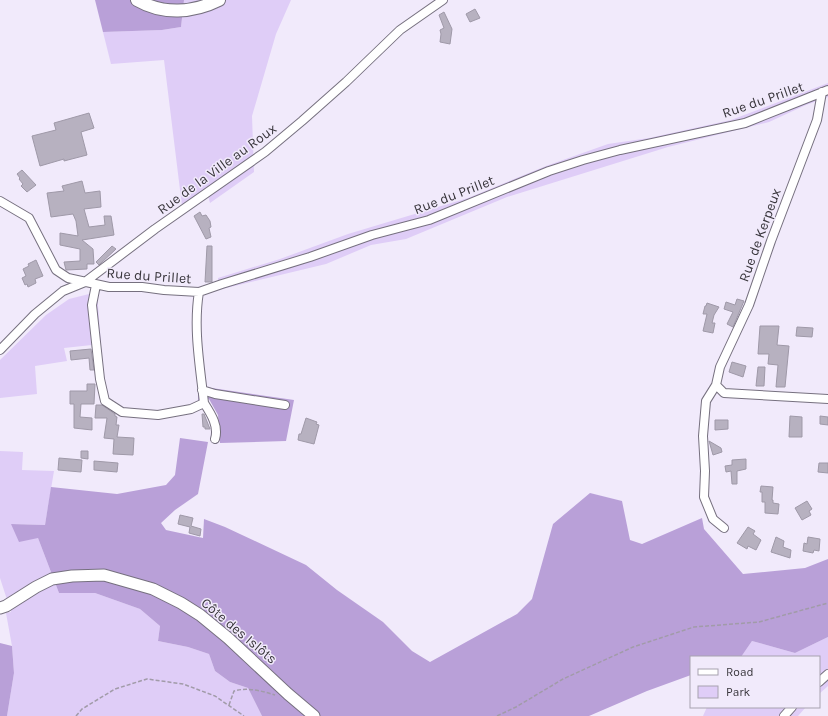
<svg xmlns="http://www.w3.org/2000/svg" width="828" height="716" font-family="Karla,sans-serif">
  <rect width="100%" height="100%" fill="#f1eafb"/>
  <path fill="#dfcdf7" d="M184 0H291L276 34 252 116 254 172 210 203 207 192 182 206 164 60 111 64 103 32 162 30 181 27Z
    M828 83V97L806 105 769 122 668 147 507 197 406 239 371 245 326 264 218 290V278L280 259 348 234 468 198 546 166 608 144 649 138 731 120Z
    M97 292 101 344 64 348 67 361 35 366 37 394 0 398V360L46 315 69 299Z
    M0 451 23 452 22 470 54 471 45 525 11 524 38 538 59 593H95L140 609 160 626 158 641 188 647 209 654 215 671 230 682 248 688 262 716H7L14 673 12 646 6 613 11 612 0 578Z
    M828 637V686L819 694V657H741L752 641 795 653Z
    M707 707H806L798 716H703Z"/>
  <path fill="#b9a0d8" d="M95 0H184L181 27 162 30 103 32Z
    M198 386 294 400 286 441 220 443 218 415 209 399 198 402Z
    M180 438 208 442 198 494 175 510 161 523 166 530 203 538 204 519 225 527 306 565 337 590 383 622 412 651 430 662 517 614 532 599 553 524 590 493 622 501 630 540 642 544 702 518 704 529 743 574 805 568 828 559V637L795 653 752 641 741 657H691V675L647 691 589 716H262L248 688 230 682 215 671 209 654 188 647 158 641 160 626 140 609 95 593H59L38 538 19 542 11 524 45 525 51 487 117 494 166 485 175 475Z
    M0 643 12 646 14 673 7 716H0Z"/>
  <path fill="#b7b1c0" stroke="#9f99a8" d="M475 9 480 18 470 22 466 14Z
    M444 12 452 29 450 44 440 42 441 34 440 30 444 28 439 15Z
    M89 113 94 128 81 132 87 155 64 161V159L40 166 32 136 56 130 54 123Z
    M22 170 36 185 27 192 21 186 23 184 19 179 20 178 17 174Z
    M82 181 85 193 100 191 101 207 84 209 89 227 105 225 104 216H111L114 235 82 240 93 249 94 264H87V269L66 270 64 262 80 261V249L60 245V233L78 236 76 221 73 214 51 217 47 193 64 191 62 186Z
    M200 212 202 216 206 215 210 221 211 227 209 228 211 237 206 239 194 216Z
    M112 246 116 249 99 265 96 262Z
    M207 246H212V282H205Z
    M36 260 43 276 35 279 36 283 28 287 27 284 25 285 22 278 26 276 23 269 29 266 28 264Z
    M737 299 744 301 733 327 727 324 733 312 724 309 726 302 735 305Z
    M707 303 719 307 714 315 712 323H715L713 333 703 331 707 314H703L705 306H706Z
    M760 326H779L777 345 789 346 785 387H776L778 365 768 364 769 354H758Z
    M797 327 813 328 812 337 796 336Z
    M91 349 94 370H90L89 358 71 360 70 351Z
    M732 362 746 366 743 377 729 372Z
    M758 367H765L764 386H756Z
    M87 384H95L94 404H81L80 417 92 418V430L74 428V404H70V391H87Z
    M96 405H102L115 414V416L117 417 116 425H119L117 437 134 438 133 455 113 454 114 439 104 438 107 418H95Z
    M202 414H204L210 429H205V427H203Z
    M790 416 802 417V437H789Z
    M820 416 828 417V425L820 424Z
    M306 418 317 422 316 424 319 425 314 444 298 440 299 434H301Z
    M715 420H728V429L715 430Z
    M709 441 721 448 722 452 713 455Z
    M81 451H88V459L81 458Z
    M59 458 82 460 81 472 58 470Z
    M746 459V469L737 471V484H732L731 471 726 472 725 466 732 465V460Z
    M94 461 118 463 117 472 94 470Z
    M819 463H828V473L818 472Z
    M761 486 773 487 772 500H773V503L779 504 778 514 765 513V502H762V492H760Z
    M807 501 812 509 809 511 811 515 802 520 795 508Z
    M180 515 193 518 191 526 201 529 200 536 189 533 190 527 178 524Z
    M748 527 755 531 753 534 761 540 756 550 748 546 747 549 737 543Z
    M776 537 784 541 783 547 791 550 790 558 771 552Z
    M808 537 820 539 819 551 814 550 813 553 803 551 804 543 807 544Z"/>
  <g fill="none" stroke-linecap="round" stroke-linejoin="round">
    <defs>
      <path id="minor" d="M822 92 817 120 771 241 749 305 720 367 716 385 724 393 828 399
        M0 201 29 218 56 270 68 278 109 287H142L164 290 199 292 222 284 310 257 372 235 429 220 549 171 583 160 620 150 745 123 828 90
        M96 285 92 305 100 379 105 401 122 412 158 415 191 409 204 403C200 366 193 328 199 292
        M0 350 35 314 63 291 85 282 155 229 265 152 302 121 346 82 400 30 443 0
        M716 385 706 401 703 436 705 471 704 497 713 519 724 528
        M202 390 215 394 285 405
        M204 403C211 414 219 426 215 439
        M819 682 828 674
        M784 716 792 707"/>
      <path id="tertiary" d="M0 608 6 606 36 587 52 579 72 576 104 575 153 589 181 603 200 615 228 638 288 694 314 716"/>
      <path id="secondary" d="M137 0C163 15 193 13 219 0"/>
    </defs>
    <use href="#minor" stroke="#76707f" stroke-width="10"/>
    <use href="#tertiary" stroke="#76707f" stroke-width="13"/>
    <use href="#secondary" stroke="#76707f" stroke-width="14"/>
    <path stroke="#a19ba8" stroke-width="1.5" stroke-dasharray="4 2" stroke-linecap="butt" d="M229 705 234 691C248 687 262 691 275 695
      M76 716 82 709 115 689 147 679 183 684 215 696 244 716
      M497 716 516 707 563 679 633 647 694 627 759 622 828 603"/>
    <use href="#minor" stroke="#fff" stroke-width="8"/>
    <use href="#tertiary" stroke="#fff" stroke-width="11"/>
    <use href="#secondary" stroke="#fff" stroke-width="12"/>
  </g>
  <g text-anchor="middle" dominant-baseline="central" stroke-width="3" stroke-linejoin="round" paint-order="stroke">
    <g font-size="14" fill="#39363c" stroke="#f1eafb">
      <text transform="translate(763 100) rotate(-19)">Rue du Prillet</text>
      <text transform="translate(217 169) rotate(-36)">Rue de la Ville au Roux</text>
      <text transform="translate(454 195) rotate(-21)">Rue du Prillet</text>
      <text transform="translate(760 235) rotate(-70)">Rue de Kerpeux</text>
      <text transform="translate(149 276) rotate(4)">Rue du Prillet</text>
      <text transform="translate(239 631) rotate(40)">Côte des Islôts</text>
    </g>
  </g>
  <rect x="690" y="656" width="130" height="52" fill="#f1eafb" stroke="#a7a2af"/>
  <rect x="698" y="669" width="20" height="6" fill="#ffffff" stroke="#a7a2af"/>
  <text x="726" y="676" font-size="12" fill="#39363c">Road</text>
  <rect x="698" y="686" width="20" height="12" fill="#dfcdf7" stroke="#a7a2af"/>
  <text x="726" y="696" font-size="12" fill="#39363c">Park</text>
</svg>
